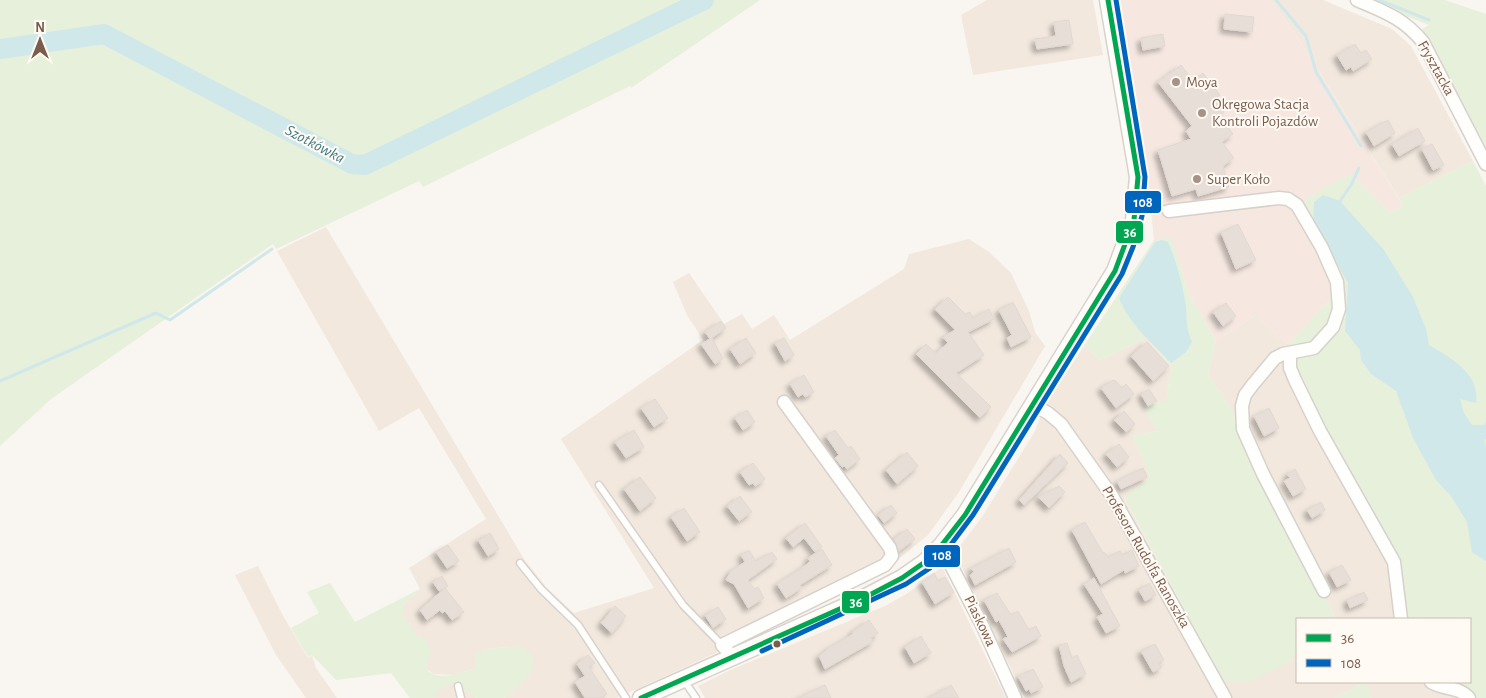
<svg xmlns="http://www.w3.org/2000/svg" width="1486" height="698" font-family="'Alegreya Sans',sans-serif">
  <defs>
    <filter id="shadow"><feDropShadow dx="-4" dy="4" stdDeviation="2.5" flood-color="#0004"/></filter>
  </defs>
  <rect width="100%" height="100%" fill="#f9f5f0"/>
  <path fill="#f2e8de" d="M987 0H1093L1103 55 973 75 961 15Z
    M1270 0H1323L1392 29 1411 46 1473 161 1399 198 1293 30Z
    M326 227 524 559 547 588 574 613 654 588 561 439 703 340 687 315 673 282 689 273 724 324 742 314 752 329 774 315 790 340 904 269 909 254 969 239 989 252 1011 273 1029 311 1035 332 1045 346 959 492 928 535 901 557 882 563 745 628H740L712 641 718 650 716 653 617 698H504L513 692 511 647 487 649 476 668 454 675 434 674 426 669 421 636 418 638 401 613 403 606 420 589 409 568 486 519 419 408 379 431 277 251Z
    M1258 314 1269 329 1288 344 1329 438 1401 566 1403 583 1396 619H1336L1241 436 1230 407 1208 374 1216 341Z
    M1146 338 1172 367 1167 393 1169 400 1145 409 1157 431 1133 436 1150 477 1124 498 1223 681 1293 660 1292 656 1297 654V682H1424L1459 698H1372L1365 682 1334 698H1025L955 553 982 517 1034 433 1046 404 1084 346 1100 360Z
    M258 566 282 614 308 658 312 656 316 668 337 698H306L276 655 235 575Z
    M942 567 1006 698H705L698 686 728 671 885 606 908 593Z
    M456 682H460L461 688 476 698H436V690Z"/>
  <path fill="#f6e8e1" d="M1117 0H1270L1293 30 1403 205 1390 213 1350 174 1334 265 1344 285 1288 344 1269 329 1258 314 1216 341 1189 294 1172 239 1154 240 1146 164Z"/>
  <path fill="#e7f0db" d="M0 0H760L631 88 630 86 423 187 419 181 276 249 273 244 51 399 0 446Z
    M1365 0H1445L1486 14V147L1422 29 1429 25Z
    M1473 161 1486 186V698H1459L1424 682H1470V619H1396L1403 583 1401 566 1329 438 1288 344 1344 285 1309 218 1304 199 1350 174 1390 213 1403 205 1399 198Z
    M1163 238H1172L1189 294 1216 341 1208 374 1230 407 1241 436 1336 619H1297V654L1292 656 1293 660 1250 681H1223L1124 497 1150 477 1133 436 1157 431 1145 409V405L1168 400 1167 393 1172 367 1146 338 1100 360 1084 346 1154 240Z
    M330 583 355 622 420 589 403 606 406 610 402 613 418 638 422 636 431 649 426 669C438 682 461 673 476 668L474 655 487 649 521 646 534 657 532 672 513 692 504 698H476L461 688 459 682 437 690 436 698H410L391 673 336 680 312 655 308 657 291 628 319 613 307 592Z
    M1365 682 1372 698H1334Z"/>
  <path fill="#d0e8ea" d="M1323 195 1340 201 1384 250 1413 297 1426 329 1429 345C1451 358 1480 373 1476 403L1460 399 1464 413 1472 425H1484L1486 421V439L1484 440 1486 446V561L1472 552 1467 522 1451 496 1436 480 1413 438 1396 391 1371 374 1361 360 1360 350 1345 331 1348 283 1313 222 1314 202Z
    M1162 240 1168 242C1176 261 1183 285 1186 307 1187 320 1186 329 1192 342L1186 352 1171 363C1153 344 1128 323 1119 298L1155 242Z"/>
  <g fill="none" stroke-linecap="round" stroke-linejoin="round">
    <path stroke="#d0e8ea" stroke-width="3" d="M1276 0 1306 36 1316 72 1361 146
      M1379 0 1429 20
      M1340 201 1351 185 1359 168
      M0 381 156 313 170 320 272 249"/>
    <path stroke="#d0e8ea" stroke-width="20" d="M0 49 104 34 352 164 365 165 704 0"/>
  </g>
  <path fill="#e6ded7" stroke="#e2d8d2" filter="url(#shadow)" d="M1225 14 1254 17 1252 32 1224 29Z
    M1069 20 1073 44 1037 49 1035 39 1056 36 1054 22Z
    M1163 34 1165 46 1143 50 1141 38Z
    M1355 44 1361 53 1366 50 1372 59 1353 71 1351 67 1346 70 1337 55Z
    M1181 65 1193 81 1203 73 1220 95 1215 99 1224 112 1219 115 1233 134 1222 142 1234 158 1223 166 1229 187 1198 196 1196 189 1172 196 1158 150 1191 139 1186 131 1192 126 1158 82Z
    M1388 120 1395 133 1374 146 1366 132Z
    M1418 128 1425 141 1399 156 1392 144Z
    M1432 144 1444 165 1433 170 1422 149Z
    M1238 224 1256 260 1236 269 1221 232Z
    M948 297 965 314 970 312 973 318 989 309 994 319 968 332 984 355 956 373 991 407 980 418 916 354 926 344 936 353 948 343 943 337 955 330 935 309Z
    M1013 302 1031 337 1011 347 1007 338 1012 335 999 310Z
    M1226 303 1236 316 1223 326 1213 312Z
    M721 321 726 328 712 338 723 359 715 364 701 344 710 339 705 332Z
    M746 338 756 353 740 364 730 349Z
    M784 338 794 355 785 361 775 343Z
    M1147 342 1169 366 1153 381 1131 356Z
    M804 375 814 392 805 397 803 394 798 397 790 384Z
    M1115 380 1122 388 1126 384 1134 394 1116 408 1101 388 1111 381Z
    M1149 389 1157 401 1148 406 1141 394Z
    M655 399 668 418 654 427 641 408Z
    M1269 408 1279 428 1264 436 1254 416Z
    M747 410 755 422 743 430 735 418Z
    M1124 411 1135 424 1126 432 1114 420Z
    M634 430 644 447 626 458 615 442Z
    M835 430 848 448 851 446 860 459 847 469 844 466 842 467 835 458 839 455 826 436Z
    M1119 444 1129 457 1117 467 1106 454Z
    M907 452 918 466 897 484 886 470Z
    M1060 454 1068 463 1024 505 1019 500Z
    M753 463 765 479 755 486 753 483 749 485 740 472Z
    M1143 468 1147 477 1121 489 1117 481Z
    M1295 469 1306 489 1293 496 1284 481 1290 478 1287 474Z
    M640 477 656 498 640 511 624 489Z
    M1059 486 1065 492 1049 508 1038 497Z
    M740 496 752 512 739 521 727 506Z
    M1321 502 1325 510 1312 518 1307 510Z
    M891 505 897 513 884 523 878 515Z
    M684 508 700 532 687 541 671 517Z
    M1085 522 1103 553 1104 552 1108 557 1120 551 1122 555 1132 550 1139 566 1125 573 1124 570 1101 584 1072 530Z
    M805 523 822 547 815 552 804 538 793 547 786 538Z
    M907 529 915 539 899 551 894 539Z
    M490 533 499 549 488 556 478 540Z
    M448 545 459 561 447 568 436 552Z
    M1009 548 1016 562 975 585 970 575 974 572 971 568Z
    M822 549 832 565 800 585 802 588 786 598 777 584 806 565 810 561 808 558Z
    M749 550 756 561 772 552 777 559 748 580 754 589 758 587 764 598 748 608 734 584 726 580 731 571 745 562 741 555Z
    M1342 565 1351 580 1337 587 1329 572Z
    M934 573 938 581 945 577 954 592 935 604 922 582Z
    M442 576 448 586 445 588 464 612 452 620 445 611 442 613 440 610 427 620 420 610 445 588 439 591 433 582Z
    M1094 578 1120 626 1106 633 1097 617 1103 614 1084 584Z
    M1149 583 1156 595 1145 601 1139 590Z
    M1364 592 1368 600 1350 608 1347 600Z
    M997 593 1011 615 1018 611 1029 630 1036 626 1041 636 1012 652 1003 639 1008 637 999 620 996 622 984 600Z
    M615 606 626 616 612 633 601 623Z
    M718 607 726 619 713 628 705 615Z
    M869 620 878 633 871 638 874 641 825 669 819 656 830 647 853 634 852 632Z
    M921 636 931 653 914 663 905 647Z
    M1067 643 1072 658 1077 655 1086 674 1071 682 1064 666 1059 645Z
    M1155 644 1164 660 1159 663 1161 668 1153 672 1141 651Z
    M588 655 595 663 589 667 607 694 601 698H585L575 682 585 676 577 664Z
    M1033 669 1043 687 1031 693 1029 689 1026 691 1018 676Z
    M825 685 831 698H797Z
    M951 685 959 698H929Z"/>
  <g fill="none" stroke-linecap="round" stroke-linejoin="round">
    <defs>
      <path id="lane" d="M1137 200 1169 211
        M599 485 683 605 722 645
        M520 563 541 589 578 625 626 698
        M683 679 696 698
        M458 686 461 698"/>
      <path id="street" d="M1357 0C1385 12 1403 18 1423 42L1486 164
        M1169 211 1279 198 1288 199 1297 205 1322 248 1337 282 1339 309 1333 327 1314 348 1283 354 1275 358 1255 382
        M1290 353V368L1295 380 1320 431 1394 562 1401 619
        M1254 383 1245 395 1242 406 1243 429 1263 474 1324 591
        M1033 405 1048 413 1061 424 1112 496 1225 698
        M941 546 983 627 1015 698
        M732 656 722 645 885 565 892 556 890 548 784 402
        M1431 682C1443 690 1459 686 1469 698"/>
      <path id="secondary" d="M641 698 862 599 902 578 925 562 941 546 965 515 1115 271 1134 220 1138 177 1108 0"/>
    </defs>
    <use href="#lane" stroke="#d7d1cb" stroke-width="9"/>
    <use href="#street" stroke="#d7d1cb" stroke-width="15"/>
    <use href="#secondary" stroke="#d9d2cb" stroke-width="19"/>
    <use href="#lane" stroke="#fefefd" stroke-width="6"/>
    <use href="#street" stroke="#fefefd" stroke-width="12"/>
    <use href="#secondary" stroke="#fefefd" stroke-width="16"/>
    <defs>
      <path id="bus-1" d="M641 698 862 599 902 578 925 562 941 546 965 515 1115 271 1134 220 1138 177 1108 0"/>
      <path id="bus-2" d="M762 651 906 584 930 568 946 551 973 515 1122 274 1133 247 1142 216 1145 177 1116 0"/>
    </defs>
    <use href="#bus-1" stroke="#fffaf3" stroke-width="9"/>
    <use href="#bus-2" stroke="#fffaf3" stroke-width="9"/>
    <use href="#bus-1" stroke="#00a651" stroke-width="5"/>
    <use href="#bus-2" stroke="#0065bd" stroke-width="5"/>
  </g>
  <g fill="#a69286" stroke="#fffaf3" stroke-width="2">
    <circle cx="1176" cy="82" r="5"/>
    <circle cx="1202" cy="113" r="5"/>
    <circle cx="1197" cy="179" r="5"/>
  </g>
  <circle fill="#7a5c4d" stroke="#fffaf3" stroke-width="2" cx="777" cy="644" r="4.5"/>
  <g text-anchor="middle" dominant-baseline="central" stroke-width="4" stroke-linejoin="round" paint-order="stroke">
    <g font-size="15" fill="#7a5c4d" stroke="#fffaf3">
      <text transform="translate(1436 68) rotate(61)">Frysztacka</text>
      <text transform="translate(1146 557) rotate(60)">Profesora Rudolfa Ranoszka</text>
      <text transform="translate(980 621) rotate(64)">Piaskowa</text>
    </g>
    <g font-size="15" fill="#7a5c4d" stroke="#fffaf3" text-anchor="start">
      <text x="1186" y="82">Moya</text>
      <text x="1212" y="104">Okręgowa Stacja<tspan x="1212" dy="17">Kontroli Pojazdów</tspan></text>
      <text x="1207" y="179">Super Koło</text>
    </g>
    <g font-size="16" font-style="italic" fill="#437c86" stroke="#fffaf3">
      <text transform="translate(315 144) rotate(28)">Szotkówka</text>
    </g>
  </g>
  <g stroke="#fffaf3" stroke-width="2">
    <rect x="1124" y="190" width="38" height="24" rx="5" fill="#0065bd"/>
    <rect x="1115" y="220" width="29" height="24" rx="5" fill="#00a651"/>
    <rect x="923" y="544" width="38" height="24" rx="5" fill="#0065bd"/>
    <rect x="841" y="590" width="29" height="24" rx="5" fill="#00a651"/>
  </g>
  <g font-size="14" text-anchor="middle" font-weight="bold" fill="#fff">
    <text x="1143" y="207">108</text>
    <text x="1130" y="237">36</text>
    <text x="942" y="560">108</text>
    <text x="856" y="607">36</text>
  </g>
  <rect x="1296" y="618" width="175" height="65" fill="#fffaf3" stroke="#cabbb1"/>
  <rect x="1306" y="634" width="25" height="8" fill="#00a651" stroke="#cabbb1"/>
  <text x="1341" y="643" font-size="15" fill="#7a5c4d">36</text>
  <rect x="1306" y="659" width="25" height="8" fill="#0065bd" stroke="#cabbb1"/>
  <text x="1341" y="668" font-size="15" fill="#7a5c4d">108</text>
  <g transform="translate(40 40)" stroke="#fffaf3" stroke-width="4" paint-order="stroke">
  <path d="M0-4L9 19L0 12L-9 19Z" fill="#7a5c4d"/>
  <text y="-8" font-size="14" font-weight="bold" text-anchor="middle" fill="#7a5c4d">N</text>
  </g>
</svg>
